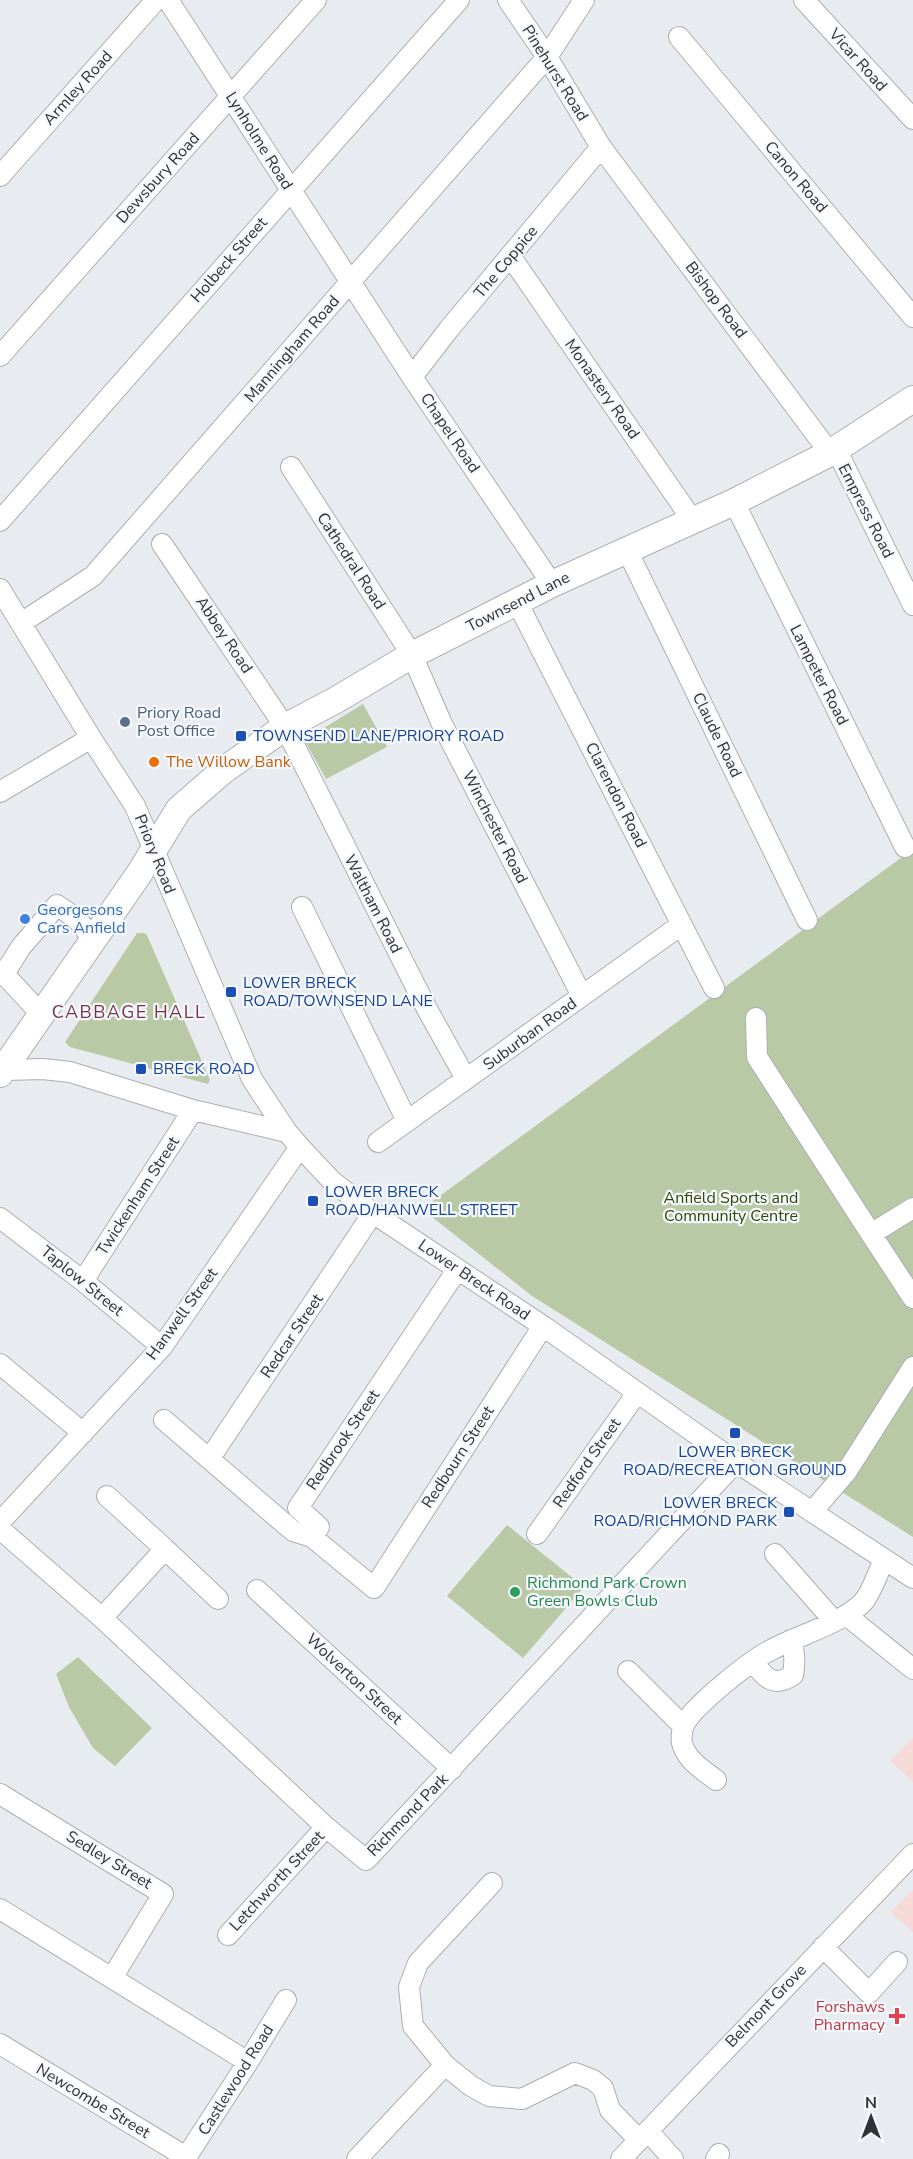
<svg xmlns="http://www.w3.org/2000/svg" width="913" height="2159" font-family="'Nunito Sans',sans-serif">
  <rect width="100%" height="100%" fill="#e8ecf0"/>
  <path fill="#f5dad8" d="M913 1738V1782L890 1761Z
    M913 1890V1932L890 1912Z"/>
  <path fill="#b9c9a6" d="M363 704 387 747 326 779 306 743 311 736Z
    M913 849V1537L532 1296 422 1209Z
    M137 933H144L147 935 210 1080 208 1084 70 1047 65 1042Z
    M507 1525 584 1587 523 1658 447 1596Z
    M78 1657 152 1728 115 1766 93 1748 69 1707 56 1674Z"/>
  <g fill="none" stroke-linecap="round" stroke-linejoin="round">
    <defs>
      <path id="minor" d="M168 0 412 377 552 584
        M508 0 547 57 601 147 830 453
        M804 0 913 119
        M679 37 913 317
        M0 176 156 0
        M511 257 693 521
        M0 356 316 0
        M412 377 449 329 601 147
        M836 449 913 605
        M291 467 412 655 442 724 582 996
        M734 502 905 847
        M0 521 459 0
        M162 544 285 727 427 1009 466 1079
        M627 550 807 920
        M0 589 91 738 135 806 252 1079 287 1132 300 1147 333 1182 373 1213 543 1326 736 1462 913 1578
        M517 602 714 988
        M21 623 93 576 547 57 584 0
        M0 792 91 738
        M302 907 407 1121
        M42 1015 4 974 21 947 57 905 77 919 94 940
        M756 1018 757 1057 871 1234
        M4 1070 43 1069 70 1072 193 1110 287 1132
        M378 1142 681 925
        M913 1208 871 1234 913 1298
        M0 1218 83 1281 162 1347
        M457 1270 298 1508 319 1527 312 1537 374 1588 543 1326
        M83 1281 193 1110
        M0 1364 83 1433
        M164 1420 293 1531 312 1537
        M210 1458 373 1213
        M812 1512 847 1471 913 1367
        M0 1522 162 1347 300 1147
        M0 1529 102 1618 326 1827 366 1860 736 1462
        M537 1534 637 1393
        M165 1549 218 1599
        M775 1554 834 1621
        M257 1590 452 1769
        M846 1615 913 1669
        M102 1618 165 1549 107 1496
        M753 1662C765 1678 774 1688 793 1675 795 1662 795 1653 791 1640
        M628 1671 683 1726
        M716 1780C703 1770 686 1760 682 1743 681 1738 682 1729 684 1725 693 1706 751 1660 771 1650 796 1636 846 1622 864 1601 872 1591 879 1571 884 1559
        M0 1794 163 1894 112 1978
        M492 1883 418 1963 409 1987 413 2026 445 2065 471 2086 489 2096 522 2099 575 2073 593 2080 603 2088 610 2110 639 2140
        M0 1909 248 2062
        M228 1935 326 1827
        M823 1947 869 1993 897 1962
        M0 2044 186 2157
        M648 2131 673 2159
        M185 2159 248 2062 286 2000
        M357 2159 445 2065
        M621 2159 913 1854
        M716 2159 719 2154"/>
      <path id="major" d="M0 1074 139 874 179 809 224 770 285 727 336 700 412 655 552 584 734 502 830 453 913 399"/>
    </defs>
    <use href="#minor" stroke="#abafb2" stroke-width="22"/>
    <use href="#major" stroke="#abafb2" stroke-width="28"/>
    <use href="#minor" stroke="#fff" stroke-width="20"/>
    <use href="#major" stroke="#fff" stroke-width="26"/>
  </g>
  <circle fill="#5c6f8a" stroke="#f5f9fd" stroke-width="2" cx="125" cy="722" r="6"/>
  <g fill="#1a4fb4" stroke="#f5f9fd" stroke-width="2">
    <rect x="235" y="730" width="12" height="12" rx="3"/>
    <rect x="225" y="986" width="12" height="12" rx="3"/>
    <rect x="135" y="1063" width="12" height="12" rx="3"/>
    <rect x="307" y="1195" width="12" height="12" rx="3"/>
    <rect x="729" y="1427" width="12" height="12" rx="3"/>
    <rect x="783" y="1506" width="12" height="12" rx="3"/>
  </g>
  <circle fill="#e8710a" stroke="#f5f9fd" stroke-width="2" cx="154" cy="762" r="6"/>
  <circle fill="#3f7fe0" stroke="#f5f9fd" stroke-width="2" cx="25" cy="919" r="6"/>
  <circle fill="#2e9e5b" stroke="#f5f9fd" stroke-width="2" cx="515" cy="1592" r="6"/>
  <path fill="#e0444e" stroke="#f5f9fd" stroke-width="2" d="M894 2007h6v6h6v6h-6v6h-6v-6h-6v-6h6z"/>
  <g text-anchor="middle" dominant-baseline="central" stroke-width="4.5" stroke-linejoin="round" paint-order="stroke">
    <g font-size="16" fill="#313234" stroke="#f5f9fd">
      <text transform="translate(858 60) rotate(48)">Vicar Road</text>
      <text transform="translate(555 73) rotate(58)">Pinehurst Road</text>
      <text transform="translate(78 88) rotate(-48)">Armley Road</text>
      <text transform="translate(259 141) rotate(58)">Lynholme Road</text>
      <text transform="translate(796 177) rotate(50)">Canon Road</text>
      <text transform="translate(158 178) rotate(-48)">Dewsbury Road</text>
      <text transform="translate(229 260) rotate(-49)">Holbeck Street</text>
      <text transform="translate(506 262) rotate(-50)">The Coppice</text>
      <text transform="translate(716 300) rotate(53)">Bishop Road</text>
      <text transform="translate(292 349) rotate(-49)">Manningham Road</text>
      <text transform="translate(602 389) rotate(55)">Monastery Road</text>
      <text transform="translate(450 433) rotate(56)">Chapel Road</text>
      <text transform="translate(866 511) rotate(63)">Empress Road</text>
      <text transform="translate(351 561) rotate(57)">Cathedral Road</text>
      <text transform="translate(518 602) rotate(-27)">Townsend Lane</text>
      <text transform="translate(224 635) rotate(56)">Abbey Road</text>
      <text transform="translate(819 675) rotate(63)">Lampeter Road</text>
      <text transform="translate(717 735) rotate(64)">Claude Road</text>
      <text transform="translate(616 795) rotate(63)">Clarendon Road</text>
      <text transform="translate(495 827) rotate(63)">Winchester Road</text>
      <text transform="translate(155 854) rotate(68)">Priory Road</text>
      <text transform="translate(373 904) rotate(63)">Waltham Road</text>
      <text transform="translate(530 1034) rotate(-36)">Suburban Road</text>
      <text transform="translate(138 1196) rotate(-57)">Twickenham Street</text>
      <text transform="translate(474 1280) rotate(34)">Lower Breck Road</text>
      <text transform="translate(82 1281) rotate(39)">Taplow Street</text>
      <text transform="translate(182 1314) rotate(-54)">Hanwell Street</text>
      <text transform="translate(292 1336) rotate(-56)">Redcar Street</text>
      <text transform="translate(343 1440) rotate(-56)">Redbrook Street</text>
      <text transform="translate(458 1457) rotate(-57)">Redbourn Street</text>
      <text transform="translate(587 1463) rotate(-55)">Redford Street</text>
      <text transform="translate(354 1679) rotate(43)">Wolverton Street</text>
      <text transform="translate(408 1815) rotate(-46)">Richmond Park</text>
      <text transform="translate(109 1860) rotate(31)">Sedley Street</text>
      <text transform="translate(277 1881) rotate(-47)">Letchworth Street</text>
      <text transform="translate(766 2006) rotate(-46)">Belmont Grove</text>
      <text transform="translate(236 2080) rotate(-58)">Castlewood Road</text>
      <text transform="translate(93 2101) rotate(31)">Newcombe Street</text>
    </g>
    <g font-size="16" fill="#4e5e75" stroke="#f5f9fd" text-anchor="start">
      <text x="137" y="713">Priory Road<tspan x="137" dy="18">Post Office</tspan></text>
    </g>
    <g font-size="16" fill="#164399" stroke="#f5f9fd" text-anchor="start">
      <text x="253" y="736">TOWNSEND LANE/PRIORY ROAD</text>
      <text x="243" y="983">LOWER BRECK<tspan x="243" dy="18">ROAD/TOWNSEND LANE</tspan></text>
      <text x="153" y="1069">BRECK ROAD</text>
      <text x="325" y="1192">LOWER BRECK<tspan x="325" dy="18">ROAD/HANWELL STREET</tspan></text>
      <text x="735" y="1452" text-anchor="middle">LOWER BRECK<tspan x="735" dy="18">ROAD/RECREATION GROUND</tspan></text>
      <text x="777" y="1503" text-anchor="end">LOWER BRECK<tspan x="777" dy="18">ROAD/RICHMOND PARK</tspan></text>
    </g>
    <g font-size="16" fill="#c56008" stroke="#f5f9fd" text-anchor="start">
      <text x="166" y="762">The Willow Bank</text>
    </g>
    <g font-size="16" fill="#366cbe" stroke="#f5f9fd" text-anchor="start">
      <text x="37" y="910">Georgesons<tspan x="37" dy="18">Cars Anfield</tspan></text>
    </g>
    <g font-size="16" fill="#314604" stroke="#f5f9fd">
      <text x="731" y="1198">Anfield Sports and<tspan x="731" dy="18">Community Centre</tspan></text>
    </g>
    <g font-size="16" fill="#27864d" stroke="#f5f9fd" text-anchor="start">
      <text x="527" y="1583">Richmond Park Crown<tspan x="527" dy="18">Green Bowls Club</tspan></text>
    </g>
    <g font-size="16" fill="#be3a42" stroke="#f5f9fd" text-anchor="end">
      <text x="885" y="2007">Forshaws<tspan x="885" dy="18">Pharmacy</tspan></text>
    </g>
    <g font-size="18" letter-spacing="1.5" fill="#783247" stroke="#f5f9fd">
      <text x="129" y="1012">CABBAGE HALL</text>
    </g>
  </g>
  <g transform="translate(871 2117)" stroke="#f5f9fd" stroke-width="4.5" paint-order="stroke">
  <path d="M0-4.5L10 22L0 15L-10 22Z" fill="#313234"/>
  <text y="-9" font-size="16" font-weight="bold" text-anchor="middle" fill="#313234">N</text>
  </g>
</svg>
